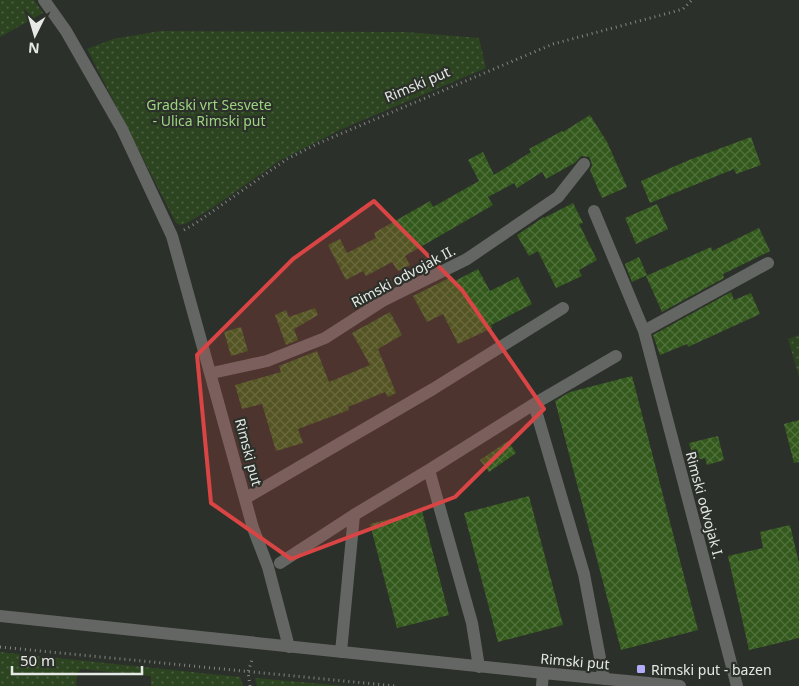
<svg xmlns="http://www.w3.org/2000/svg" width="799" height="686" font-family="'Noto Sans',sans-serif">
  <defs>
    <pattern id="green-dots" width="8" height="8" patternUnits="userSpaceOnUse" patternTransform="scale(1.25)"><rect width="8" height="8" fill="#2d4421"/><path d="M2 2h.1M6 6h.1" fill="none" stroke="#4b5f41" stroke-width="1.8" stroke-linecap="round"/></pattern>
    <pattern id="building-cross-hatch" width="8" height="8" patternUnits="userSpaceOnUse" patternTransform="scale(1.25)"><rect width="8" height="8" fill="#33591c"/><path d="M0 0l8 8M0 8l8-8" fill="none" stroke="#51713d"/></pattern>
  </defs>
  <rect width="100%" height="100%" fill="#2c302a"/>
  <path fill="url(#green-dots)" d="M0 0H34L43 13 0 37Z
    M160 31 406 32 479 38 486 68 342 129 281 160 212 208 187 223 180 225 176 223 87 49 113 39Z
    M799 335V377L788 339Z
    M0 652 240 677 243 686H151V676L81 669 77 673 76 686H0Z
    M255 678 345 686H257Z"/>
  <path fill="url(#building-cross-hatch)" d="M590 115 607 142 627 187 602 198 590 170 592 166 591 161 589 157 581 156 576 162 546 179 542 172 517 188 514 183 488 197 493 205 405 256 410 265 398 271 392 262 366 276 363 271 346 280 328 245 340 239 347 253 376 238 374 233 430 201 433 207 479 181 468 160 483 152 494 175 531 152 529 149 562 131 563 132Z
    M751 137 761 165 736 174 734 169 650 203 641 181 689 160Z
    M573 203 583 223 579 224 597 260 579 270 582 276 556 288 538 251 529 256 517 235 544 217V218Z
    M657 204 668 229 636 244 625 218Z
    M759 228 770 251 723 274 724 278 662 312 646 276 711 247 712 251Z
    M639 257 647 275 632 282 625 264Z
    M478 269 490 291 518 277 532 304 491 325 492 328 458 344 443 314 427 322 413 296 451 277 453 282Z
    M731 292 734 300 751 293 760 314 688 347 687 344 660 355 653 335Z
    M315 308 318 315 294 329 298 340 286 345 275 315 286 310 289 317Z
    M390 312 402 335 378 349 396 393 388 397 385 392 348 407 349 410 298 429 303 443 276 451 262 404 242 409 235 385 281 372 279 366 317 351 329 382 370 365 352 333Z
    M241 327 248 351 231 356 224 332Z
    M632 376 698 630 621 650 555 401 570 392Z
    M799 420V462L794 463 784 424Z
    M718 436 724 460 707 465 705 458 694 461 689 443Z
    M508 441 516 453 489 472 480 460Z
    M529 496 563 625 498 642 464 513Z
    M422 511 449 615 397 628 370 524Z
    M790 525 799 563V638L749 650 728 556 763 548 760 532Z"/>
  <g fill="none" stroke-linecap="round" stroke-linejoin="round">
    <path stroke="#828681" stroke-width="3" stroke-dasharray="1 4" stroke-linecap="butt" d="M184 230 196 223 287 159 319 143 553 44 669 13 683 9 692 0
      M0 647 395 686
      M250 686 248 672 253 657"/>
    <path stroke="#646663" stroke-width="12" d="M44 0 66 31 122 129 172 236 253 528 268 567 289 647
      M594 211 644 331 737 686
      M644 331 768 263
      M212 373 267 361 325 338 384 300 467 259 558 197 584 164
      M534 404 584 574 604 679
      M429 470 472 623 479 667
      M246 498 433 389 563 308
      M280 563 354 515 429 470 534 404 616 356
      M0 616 543 673 680 686
      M341 652 354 515
      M542 686 543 673"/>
  </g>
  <path fill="#d84544" fill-opacity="0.2" stroke="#d84544" stroke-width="4" stroke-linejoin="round" d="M374 201 462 290 544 409 455 497 291 559 211 503 197 355 293 259Z"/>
  <rect fill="#b1adfa" stroke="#2c302a" stroke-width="2" x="636" y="664" width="10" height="10" rx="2.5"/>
  <g text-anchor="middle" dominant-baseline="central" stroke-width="4.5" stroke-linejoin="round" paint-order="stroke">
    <g font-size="14" fill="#e6e9e5" stroke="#2c302a">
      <text transform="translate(417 84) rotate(-23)">Rimski put</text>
      <text transform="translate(403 276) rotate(-28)">Rimski odvojak II.</text>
      <text transform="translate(249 452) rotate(75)">Rimski put</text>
      <text transform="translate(705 505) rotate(75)">Rimski odvojak I.</text>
      <text transform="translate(575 661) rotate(5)">Rimski put</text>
    </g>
    <g font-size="14" fill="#9cd57f" stroke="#2c302a">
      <text x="209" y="104">Gradski vrt Sesvete<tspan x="209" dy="16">- Ulica Rimski put</tspan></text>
    </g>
    <g font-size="14" fill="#e6e9e5" stroke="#2c302a" text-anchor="start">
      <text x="651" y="669">Rimski put - bazen</text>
    </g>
  </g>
  <g transform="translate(35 35) rotate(185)" stroke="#2c302a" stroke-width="4" paint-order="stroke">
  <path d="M0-4L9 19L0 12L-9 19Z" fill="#e6e9e5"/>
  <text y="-8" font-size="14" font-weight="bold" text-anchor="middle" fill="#e6e9e5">N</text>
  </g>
  <path d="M12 666v8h130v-8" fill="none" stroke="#e6e9e5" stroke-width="2.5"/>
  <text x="20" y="666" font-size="15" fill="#e6e9e5" stroke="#2c302a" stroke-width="4" paint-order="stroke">50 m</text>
</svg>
